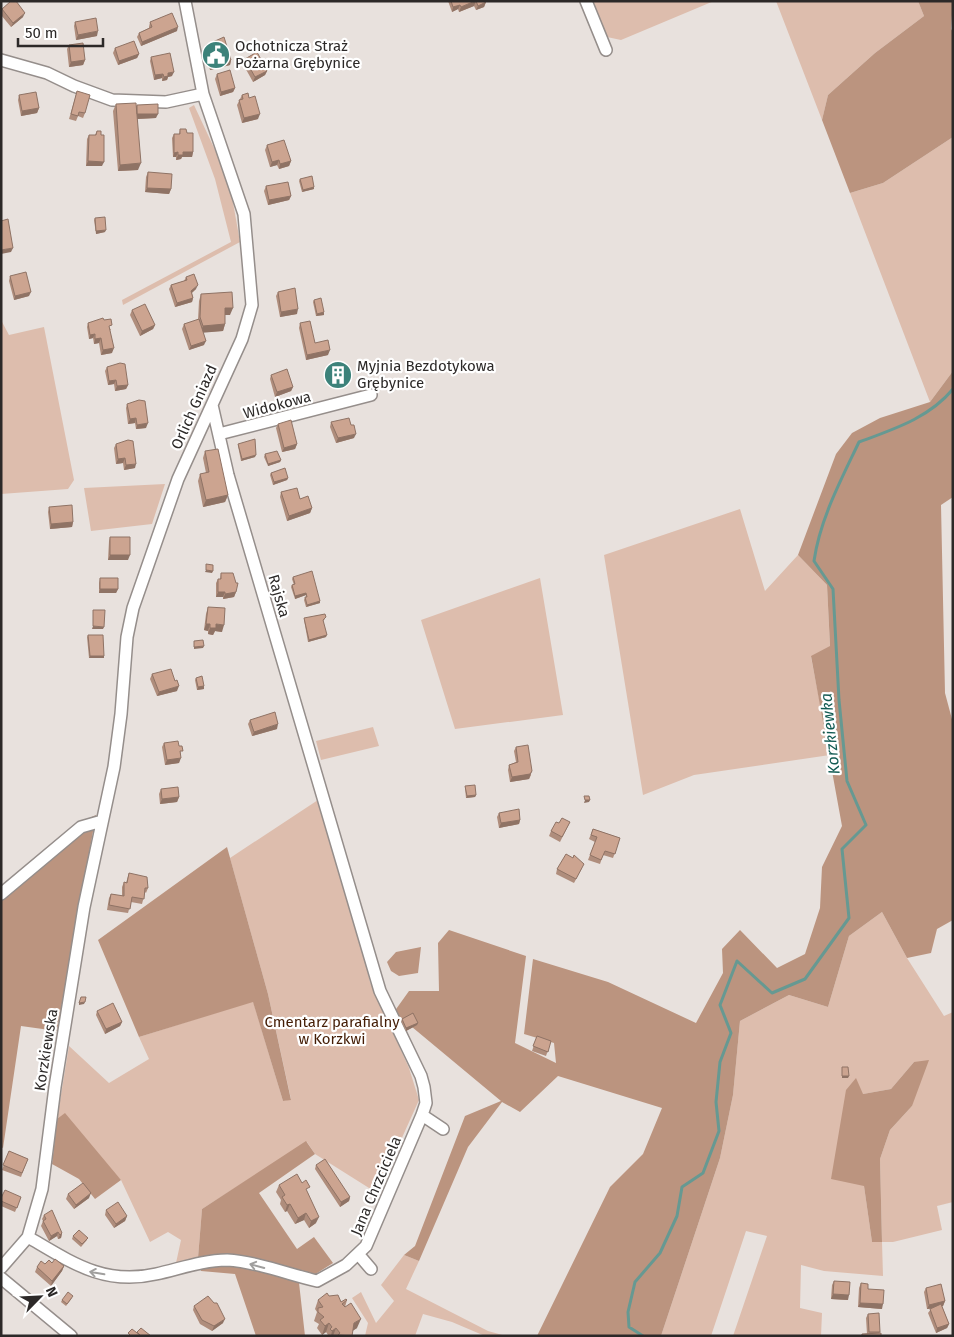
<svg xmlns="http://www.w3.org/2000/svg" width="954" height="1337" font-family="'Fira Sans',sans-serif">
  <rect width="100%" height="100%" fill="#e8e1dd"/>
  <path fill="#ddbdad" fill-rule="evenodd" d="M592 1H714L621 40 607 37Z
    M776 1H918L924 16 875 53 828 95 822 120Z
    M194 105 229 180 240 242 123 305 122 300 231 242 215 179 189 108Z
    M953 137V371L930 402 850 193 883 183Z
    M1 320 9 335 44 327 74 480 68 489 1 494Z
    M165 484 152 524 91 531 84 488Z
    M740 509 765 591 798 555 827 585 830 647 811 657 830 755 694 775 643 795 604 555Z
    M540 578 563 715 455 729 421 620Z
    M373 727 379 746 321 760 316 741Z
    M318 800 343 886 356 923 370 982 409 1068 419 1100 377 1193 315 1154 307 1142 202 1209 198 1258 176 1263 181 1240 168 1232 150 1242 121 1180 57 1119 69 1046 109 1083 149 1059 139 1037 253 1001 283 1101 291 1099 268 994 230 858Z
    M882 912 907 958 944 1016 953 1012V1202L937 1206 942 1230 893 1242H882L883 1276 824 1271 801 1265 800 1308 822 1313 821 1336H733L767 1236 746 1231 711 1336H661L720 1158 733 1095 740 1021 789 995 828 1007 849 936ZM914 1062 912 1106 890 1130 880 1159 882 1242H872L864 1186 863 1094 891 1089Z
    M404 1255 419 1261 406 1289 488 1331 506 1336H485L452 1322 423 1314 415 1336H365L368 1323 352 1298 361 1292 376 1323 394 1301 381 1285Z"/>
  <path fill="#bb947f" d="M918 1H953L951 29 953 32V137L883 183 850 193 822 120 828 95 875 53 924 16Z
    M953 371V497L941 505 945 693 953 723V920L937 929 931 953 907 958 882 912 849 936 828 1007 789 995 740 1021 733 1095 720 1158 661 1336H537L610 1187 643 1154 662 1108 558 1076 520 1112 502 1102 468 1147 419 1261 404 1255 415 1246 465 1116 501 1101 394 1012 409 991H439L438 943 449 930 526 956 515 1043 556 1063 554 1043 524 1034 533 959 608 982 696 1023 723 973 722 949 740 930 777 968 805 954 820 908 822 867 842 826 811 656 830 646 827 585 798 555 836 454 852 433 880 418 930 402Z
    M96 815 57 1031 21 1026 3 1148 1 1147V889L83 821Z
    M227 847 268 994 291 1100 283 1101 253 1002 139 1037 98 940Z
    M421 947 418 973 399 976 391 971 387 962 396 952Z
    M929 1060 912 1106 890 1130 880 1159 882 1242H872L864 1186 831 1179 846 1090 856 1078 863 1094 891 1089 914 1062Z
    M65 1113 121 1180 95 1199 79 1179 52 1164 57 1119Z
    M306 1141 315 1154 259 1193 297 1249 314 1237 333 1263 314 1275 298 1274 305 1336H256L235 1274 201 1271 198 1258 202 1209Z"/>
  <g fill="none" stroke-linecap="round" stroke-linejoin="round">
    <path stroke="#669992" stroke-width="3" d="M643 1336 629 1327 628 1312 635 1282 660 1253 677 1216 682 1187 703 1173 719 1131 716 1102 720 1062 731 1033 720 1005 737 961 772 993 805 979 849 918 842 849 866 825 847 781 839 700 833 589 814 561C820 519 841 480 859 442 894 429 929 418 953 389"/>
    <defs>
      <path id="minor" d="M586 1 606 50
        M1 60 47 73 74 86 112 100 166 102 203 94
        M219 434 371 395
        M1 894 81 827 102 821
        M422 1115 443 1129
        M28 1237C71 1262 104 1286 156 1274 179 1269 203 1260 227 1260 257 1262 288 1274 317 1281L346 1265 366 1246 422 1115 426 1103 424 1087 421 1076 380 991 228 475 212 405
        M359 1255 371 1269
        M1 1268 28 1237 42 1189 55 1087 84 907 114 767 121 714 127 637 133 608 178 479 242 339 252 305 244 214 203 94 185 1
        M1 1278 71 1336"/>
    </defs>
    <use href="#minor" stroke="#958e8b" stroke-width="14"/>
    <use href="#minor" stroke="#fff" stroke-width="11"/>
  </g>
  <path fill="#af8d7c" d="M448 1H485L486 2 484 7 476 10 474 6 459 12 458 9 452 12Z
    M2 9 23 17 11 27 1 15Z
    M75 22 97 36 76 40 74 26Z
    M150 22 177 31 141 46 137 37 139 33 149 28V27Z
    M69 45 85 60 83 65 69 67 67 49Z
    M206 45 231 60 230 65 210 70 204 50Z
    M115 48 139 54 137 58 118 65 113 53Z
    M151 57 172 76 168 77 167 80 162 81V78L154 80 150 61Z
    M245 59 267 71 265 75 253 82 243 64Z
    M217 74 235 88 233 92 220 96 215 79Z
    M77 91 85 113 83 118 78 116 76 121 69 119Z
    M19 95 39 108 37 113 21 116 18 100Z
    M242 95 249 98 258 119 242 123 237 105Z
    M116 104 137 106 156 118 137 119 138 170 118 171 113 111Z
    M180 129 187 133 193 152 192 157H182L181 159 176 160V157H173L172 138 174 134H179Z
    M97 131 102 166H86L87 139 89 135H95Z
    M267 145 291 161 289 166 279 169 277 165 270 167 265 150Z
    M148 172 171 189 169 194 145 192 146 177Z
    M300 179 314 187V189L302 192 299 181Z
    M266 186 291 196 289 200 268 205 264 191Z
    M95 218 105 232 96 234 94 220Z
    M10 276 29 296 14 300 9 281Z
    M186 277 196 289 192 293 193 298 192 302 175 307 169 289 171 285 184 281Z
    M278 292 297 314 280 317 276 296Z
    M201 294 230 315H225V324L223 331 203 332 204 345 189 350 182 329 184 324 198 320 199 301Z
    M314 300 324 315 316 316 313 302Z
    M132 310 155 325 153 329 140 336 130 315Z
    M104 320 111 330H110L112 353 101 355 99 343 94 344 93 338 89 339 87 327 88 323Z
    M300 323 315 343 328 355 306 360 299 328Z
    M107 367 128 385 126 389 115 391 114 384 108 385 105 371Z
    M331 370 347 375V377L333 381 330 373Z
    M271 375 293 387 291 391 275 397 270 379Z
    M127 404 146 428 136 429 135 423 128 424 126 408Z
    M331 422 354 438 336 443 330 427Z
    M278 424 297 444 295 449 282 452 276 428Z
    M116 444 135 468 124 470 123 463 116 464 114 448Z
    M238 444 255 457 241 461 238 446Z
    M205 451 228 495 225 502 203 507 198 481 200 474 206 473 203 458Z
    M265 454 281 460 280 462 268 466 264 457Z
    M271 473 288 478 287 480 273 485 270 475Z
    M281 492 312 508 310 513 287 521 280 497Z
    M49 507 73 522 72 527 50 529 48 512Z
    M110 537 128 560H108L109 541Z
    M221 573 236 592 234 597 223 599V597H216V583L218 579H220Z
    M293 577 320 601V603L306 607 304 600 305 597H306V595L295 599 291 587 292 585H294L292 579Z
    M100 578 118 589 116 593H99V583Z
    M208 607 222 632 215 631 213 635 208 634V631L204 630 206 614Z
    M304 618 325 619 323 621 326 637 308 642 304 620Z
    M88 635 104 658H89L87 637Z
    M152 674 177 691 157 696 150 679Z
    M196 678 204 686V689L197 690 195 680Z
    M250 720 277 729 252 736 248 724Z
    M164 743 179 746 181 755H180L179 763 165 765 162 747Z
    M516 747 531 775 529 779 510 782 508 770 509 765 516 762 514 751Z
    M465 786 476 795 475 797 466 798 465 788Z
    M161 789 179 797 177 802 160 804 159 794Z
    M499 813 520 820 519 824 499 828 497 817Z
    M570 822 560 842 549 836 551 831 559 823Z
    M593 829 620 838 613 858 603 855 600 864 588 860 595 842 589 839Z
    M582 868 574 883 556 874 557 869Z
    M129 873 148 888 146 893 145 892 142 904 131 902 128 913 107 910 109 898 111 894 122 896V887L124 882 126 883Z
    M97 1011 122 1022 120 1026 105 1034 96 1015Z
    M402 1019 418 1023 417 1025 406 1031 401 1021Z
    M537 1036 551 1041 546 1056 532 1051Z
    M9 1151 28 1159 21 1177 2 1170Z
    M316 1165 350 1197 349 1201 340 1207 315 1169Z
    M279 1185 308 1193 316 1223 309 1228 304 1220 295 1224 287 1211 285 1212 280 1204 281 1200 276 1192Z
    M68 1194 89 1198 74 1209 66 1199Z
    M21 1197 15 1212 1 1206V1198Z
    M106 1210 127 1216 125 1221 114 1228 105 1215Z
    M44 1215 62 1233 61 1238 58 1239 57 1236 49 1241 41 1226 43 1221 42 1219Z
    M73 1236 87 1240 81 1247 72 1239Z
    M52 1263 64 1266 62 1271 51 1286 35 1272 37 1267Z
    M834 1281 848 1300 831 1299 832 1285Z
    M861 1283 868 1289 882 1309 858 1307 859 1288Z
    M926 1288 945 1301 943 1306H942L949 1324 947 1328 936 1333 928 1313 931 1309H927L924 1292Z
    M329 1296 341 1302 347 1300 345 1307 357 1328 352 1331V1336H328V1335L326 1332 322 1335 317 1328 319 1324 314 1321 317 1312 315 1309 318 1300Z
    M72 1298 66 1306 61 1302 62 1300Z
    M194 1306 223 1323 212 1331 200 1324 193 1310Z
    M868 1314 880 1333 881 1336H861L862 1334H867L866 1318Z"/>
  <path fill="#8f7365" d="M476 1 474 6 459 12 461 7Z
    M486 2 484 7 476 10 478 6Z
    M460 5 458 9 452 12 453 7Z
    M25 13 23 17 11 27 13 23Z
    M178 27 177 31 141 46 142 42Z
    M98 31 97 36 76 40 78 35Z
    M139 54 137 58 118 65 119 61Z
    M85 60 83 65 69 67 71 62Z
    M231 60 230 65 210 70 211 66Z
    M267 71 265 75 253 82 255 77Z
    M174 72 172 76 168 77 167 80 162 81 164 77 168 73Z
    M163 74 162 78 154 80 155 75Z
    M235 88 233 92 220 96 221 92Z
    M39 108 37 113 21 116 22 111Z
    M137 114H158L156 118 136 119Z
    M260 114 258 119 242 123 244 118Z
    M178 152 176 157H173L174 153Z
    M183 152H193L192 157H182L181 159 176 160 178 155Z
    M279 160 277 165 270 167 272 162Z
    M88 161 104 162 102 166H86Z
    M291 161 289 166 279 169 280 164Z
    M141 163 138 170 118 171 120 165Z
    M314 187V189L302 192 303 190Z
    M147 188 171 189 169 194 145 192Z
    M291 196 289 200 268 205 269 200Z
    M106 230 105 232 96 234V231Z
    M13 248 11 252 1 254V250Z
    M198 285 196 289 189 295 191 291Z
    M31 292 29 296 14 300 15 296Z
    M193 298 192 302 175 307 177 303Z
    M225 308H233L230 315H223Z
    M298 309 297 314 280 317 281 312Z
    M324 312V315L316 316 317 314Z
    M225 324 223 331 200 333 203 326Z
    M155 325 153 329 140 336 142 331Z
    M95 334 93 338 89 339 90 335Z
    M101 338 99 343 94 344 95 339Z
    M206 341 204 345 189 350 191 346Z
    M114 348 112 353 101 355 103 350Z
    M330 350 328 355 306 360 307 355Z
    M347 375V377L333 381 334 379Z
    M116 380 114 384 108 385 109 381Z
    M128 385 126 389 115 391 117 386Z
    M293 387 291 391 275 397 277 392Z
    M136 418 135 423 128 424 130 419Z
    M148 423 146 428 136 429 137 425Z
    M356 434 354 438 336 443 338 438Z
    M297 444 295 449 282 452 284 448Z
    M256 455 255 457 241 461 242 459Z
    M125 458 123 463 116 464 118 459Z
    M281 460 280 462 268 466V464Z
    M136 464 135 468 124 470 126 465Z
    M288 478 287 480 273 485 274 482Z
    M228 495 225 502 203 507 206 500Z
    M312 508 310 513 287 521 289 516Z
    M73 522 72 527 50 529 51 524Z
    M110 555H130L128 560H108Z
    M206 570 213 571 212 573 205 572Z
    M100 589H118L116 593H99Z
    M218 592H225L223 597H216Z
    M236 592 234 597 223 599 225 594Z
    M306 593V595L295 599V596Z
    M320 601V603L306 607 307 605Z
    M206 624H210L208 631 204 630Z
    M216 624 224 625 222 632 215 631 213 635 208 634 210 628Z
    M93 626 104 627 103 629H92Z
    M327 635 326 637 308 642 309 640Z
    M204 646 203 648 194 649V647Z
    M90 656H104V658H89Z
    M179 686 177 691 157 696 159 692Z
    M204 686V689L197 690 198 687Z
    M278 724 277 729 252 736 254 732Z
    M181 758 179 763 165 765 167 760Z
    M532 771 529 779 510 782 512 777Z
    M476 795 475 797 466 798 467 796Z
    M179 797 177 802 160 804 162 799Z
    M585 800H590L589 802 584 803Z
    M520 820 519 824 499 828 501 823Z
    M85 1002 84 1004 79 1005V1003Z
    M122 1022 120 1026 105 1034 106 1029Z
    M418 1023 417 1025 406 1031V1028Z
    M842 1076H849L848 1078H842Z
    M91 1193 89 1198 74 1209 76 1205Z
    M350 1197 349 1201 340 1207 341 1202Z
    M290 1204 287 1211 285 1212 287 1205Z
    M306 1213 304 1220 295 1224 298 1218Z
    M127 1216 125 1221 114 1228 116 1224Z
    M319 1217 316 1223 309 1228 311 1221Z
    M58 1232 57 1236 49 1241 51 1236Z
    M62 1233 61 1238 58 1239 60 1235Z
    M64 1266 62 1271 51 1286 52 1281Z
    M833 1294 849 1295 848 1300 831 1299Z
    M945 1301 943 1306 927 1309 929 1305Z
    M860 1303 883 1304 882 1309 858 1307Z
    M225 1319 223 1323 212 1331 214 1326Z
    M361 1319 357 1328 351 1332 354 1323Z
    M329 1323 326 1332 322 1335 325 1326Z
    M949 1324 947 1328 936 1333 937 1328Z
    M336 1328 333 1336H331L332 1331Z"/>
  <path fill="#cca490" stroke="#8f7365" d="M11 1H16L25 13 13 23 2 9Z
    M451 1H475L461 7 460 5 453 7Z
    M476 1H485L486 2 478 6Z
    M172 13 178 27 142 42 139 33 152 27 150 22Z
    M96 18 98 31 78 35 75 22Z
    M224 37 231 60 211 66 206 45Z
    M134 41 139 54 119 61 115 48Z
    M83 43 85 60 71 62 69 45Z
    M257 52 267 71 255 77 245 59Z
    M170 53 174 72 168 73V76L164 77 163 74 155 75 151 57Z
    M230 70 235 88 221 92 217 74Z
    M77 91 90 95 85 113 79 112 78 116 71 114Z
    M36 92 39 108 22 111 19 95Z
    M248 93 249 98 255 96 260 114 244 118 239 100 243 99 242 95Z
    M136 103 141 163 120 165 116 104Z
    M158 104V114H137V105Z
    M180 129H186L187 133H193V152H183V155H178V152L174 153V134H180Z
    M97 131H101V135H104V162L88 161 89 135H96Z
    M284 140 291 161 280 164 279 160 272 162 267 145Z
    M148 172 172 174 171 189 147 188Z
    M312 176 314 187 303 190 300 179Z
    M288 182 291 196 269 200 266 186Z
    M105 217 106 230 96 231 95 218Z
    M8 219 13 248 1 250V221Z
    M26 272 31 292 15 296 10 276Z
    M194 274 198 285 191 291 193 298 177 303 171 285 187 280 186 277Z
    M295 288 298 309 281 312 278 292Z
    M232 292 233 308H225V324L203 326 200 317 201 294Z
    M321 298 324 312 317 314 314 300Z
    M145 304 155 325 142 331 132 310Z
    M103 318 104 320 111 319 112 325 109 326 114 348 103 350 101 338 95 339V334L90 335 88 323Z
    M199 319 206 341 191 346 184 324Z
    M310 321 315 343 328 340 330 350 307 355 300 323Z
    M120 363 125 364 128 385 117 386 116 380 109 381 107 367Z
    M345 366 347 375 334 379 331 370Z
    M287 369 293 387 277 392 271 375Z
    M139 400 145 401 148 423 137 425 136 418 130 419 127 404Z
    M349 418 351 425H354L356 434 338 438 331 422Z
    M291 420 297 444 284 448 278 424Z
    M255 439 256 455 242 459 238 444Z
    M128 440 133 441 136 464 126 465 125 458 118 459 116 444Z
    M218 449 228 495 206 500 200 474 209 472 205 451Z
    M277 451 281 460 268 464 265 454Z
    M285 468 288 478 274 482 271 473Z
    M297 488 300 499 308 496 312 508 289 516 281 492Z
    M72 505 73 522 51 524 49 507Z
    M110 537H130V555H110Z
    M206 564 213 565V571L206 570Z
    M312 571 320 601 307 605 305 597H307L306 593 295 596 292 585 295 584 293 577Z
    M221 573H233L236 583H238L236 592 225 594V592H218V579H221Z
    M100 578H118V589H100Z
    M208 607 225 608 224 625 216 624V628H210V624H206Z
    M93 610H105L104 627 93 626Z
    M325 614 326 617 323 620 327 635 309 640 304 618Z
    M88 635H103L104 656H90Z
    M203 640 204 646 194 647V641Z
    M171 669 175 681 177 680 179 686 159 692 152 674Z
    M202 676 204 686 198 687 196 678Z
    M275 712 278 724 254 732 250 720Z
    M178 741 179 746H182L183 751H180L181 758 167 760 164 743Z
    M528 745 532 771 530 774 512 777 509 765 518 762 516 747Z
    M475 785 476 795 467 796 465 786Z
    M178 787 179 797 162 799 161 789Z
    M584 796H589L590 800H585Z
    M519 809 520 820 501 823 499 813Z
    M562 818 570 822 562 837 551 831 556 822 559 823Z
    M593 829 620 838 615 854 605 851 601 860 590 855 597 837 591 835Z
    M566 854 573 858 574 855 584 864 576 879 557 869Z
    M129 873 147 877 148 888H145L144 899 132 897 130 909 109 905 111 894 124 896V882L127 883Z
    M81 997H86L85 1002 79 1003Z
    M113 1003 122 1022 106 1029 97 1011Z
    M413 1013 418 1023 406 1028 402 1019Z
    M537 1036 551 1041 548 1052 533 1046Z
    M842 1067H848L849 1076H842Z
    M9 1151 28 1159 22 1173 3 1165Z
    M325 1159 350 1197 341 1202 316 1165Z
    M297 1174 302 1183 306 1180 310 1187 306 1189 319 1217 311 1221 306 1213 298 1218 290 1204 287 1205 282 1197 285 1195 279 1185Z
    M83 1183 91 1193 76 1205 68 1194Z
    M5 1190 21 1197 17 1208 1 1201V1198Z
    M118 1202 127 1216 116 1224 106 1210Z
    M52 1210 62 1233 60 1235 58 1232 51 1236 43 1221 46 1219 44 1215Z
    M79 1230 88 1238 82 1244 73 1236Z
    M55 1259 64 1266 52 1281 37 1267 41 1261 45 1264 49 1260 52 1263Z
    M834 1281 850 1282 849 1295 833 1294Z
    M861 1283 868 1284V1289L884 1290 883 1304 860 1303Z
    M941 1284 945 1301 929 1305 926 1288Z
    M68 1292 73 1296 67 1304 62 1300Z
    M327 1293 329 1296 338 1295 341 1302 346 1299 347 1300 342 1304 345 1307 351 1303 361 1319 354 1323 352 1336 338 1335 340 1333 336 1328 332 1331 330 1329 332 1327 329 1323 325 1326 320 1320 324 1317 318 1312V1308L323 1307 318 1300Z
    M208 1296 214 1303H217L225 1319 214 1326 202 1320 194 1306Z
    M941 1304 949 1324 937 1328 930 1309Z
    M879 1313 880 1332H869L868 1314Z
    M141 1328 151 1336H141L137 1332Z
    M132 1329 141 1336H131L128 1333Z
    M881 1333V1336H862V1334Z"/>
  <defs><path id="oneway-shaft" d="M-6 0H5M1.5-3L5.5 0L1.5 3" fill="none" stroke-width="1.6" stroke-linecap="round" stroke-linejoin="round" transform="scale(1.25)"/></defs>
  <g stroke="#a09f9e">
    <use href="#oneway-shaft" transform="translate(257 1266) rotate(-165)"/>
    <use href="#oneway-shaft" transform="translate(97 1273) rotate(-170)"/>
  </g>
  <defs>
    <symbol id="civic-disc" viewBox="-11 -11 22 22"><circle r="9.5" fill="#3c827a" stroke="#fff"/><path d="M-.6-6.5H3V-4.5H.6V-3L4-1V1h2V6H-6V1h2V-1L-.6-3ZM-1.2 2.5V6h2.4V2.5Z" fill="#fff"/></symbol>
    <symbol id="building-disc" viewBox="-11 -11 22 22"><circle r="9.5" fill="#3c827a" stroke="#fff"/><path d="M-4-6H4V6H1V3H-1V6H-4ZM-2.5-4.3h1.7v1.8h-1.7ZM.8-4.3h1.7v1.8H.8ZM-2.5-1h1.7V.8h-1.7ZM.8-1h1.7V.8H.8Z" fill="#fff"/></symbol>
  </defs>
  <g fill-rule="evenodd">
    <use href="#civic-disc" x="200" y="39" width="32" height="32"/>
    <use href="#building-disc" x="322" y="359" width="32" height="32"/>
  </g>
  <g text-anchor="middle" dominant-baseline="central" stroke-width="4.5" stroke-linejoin="round" paint-order="stroke">
    <g font-size="15" fill="#2c2928" stroke="#fff" text-anchor="start">
      <text x="235" y="46">Ochotnicza Straż<tspan x="235" dy="17">Pożarna Grębynice</tspan></text>
      <text x="357" y="366">Myjnia Bezdotykowa<tspan x="357" dy="17">Grębynice</tspan></text>
    </g>
    <g font-size="15" fill="#2c2928" stroke="#fff">
      <text transform="translate(277 405) rotate(-15)">Widokowa</text>
      <text transform="translate(194 407) rotate(-66)">Orlich Gniazd</text>
      <text transform="translate(279 596) rotate(74)">Rajska</text>
      <text transform="translate(46 1050) rotate(-81)">Korzkiewska</text>
      <text transform="translate(376 1186) rotate(-67)">Jana Chrzciciela</text>
    </g>
    <g font-size="15" fill="#441d05" stroke="#fff">
      <text x="332" y="1022">Cmentarz parafialny<tspan x="332" dy="17">w Korzkwi</tspan></text>
    </g>
    <g font-size="16" font-style="italic" fill="#125b53" stroke="#fff">
      <text transform="translate(830 734) rotate(-96)">Korzkiewka</text>
    </g>
  </g>
  <rect width="954" height="1337" fill="none" stroke="#2c2928" stroke-width="5"/>
  <g transform="translate(40 1297) rotate(66)" stroke="#ffffff" stroke-width="4" paint-order="stroke">
  <path d="M0-4L9 19L0 12L-9 19Z" fill="#2c2928"/>
  <text y="-8" font-size="14" font-weight="bold" text-anchor="middle" fill="#2c2928">N</text>
  </g>
  <path d="M18 38v8h85v-8" fill="none" stroke="#2c2928" stroke-width="2.5"/>
  <text x="25" y="38" font-size="15" fill="#2c2928" stroke="#ffffff" stroke-width="4" paint-order="stroke">50 m</text>
</svg>
